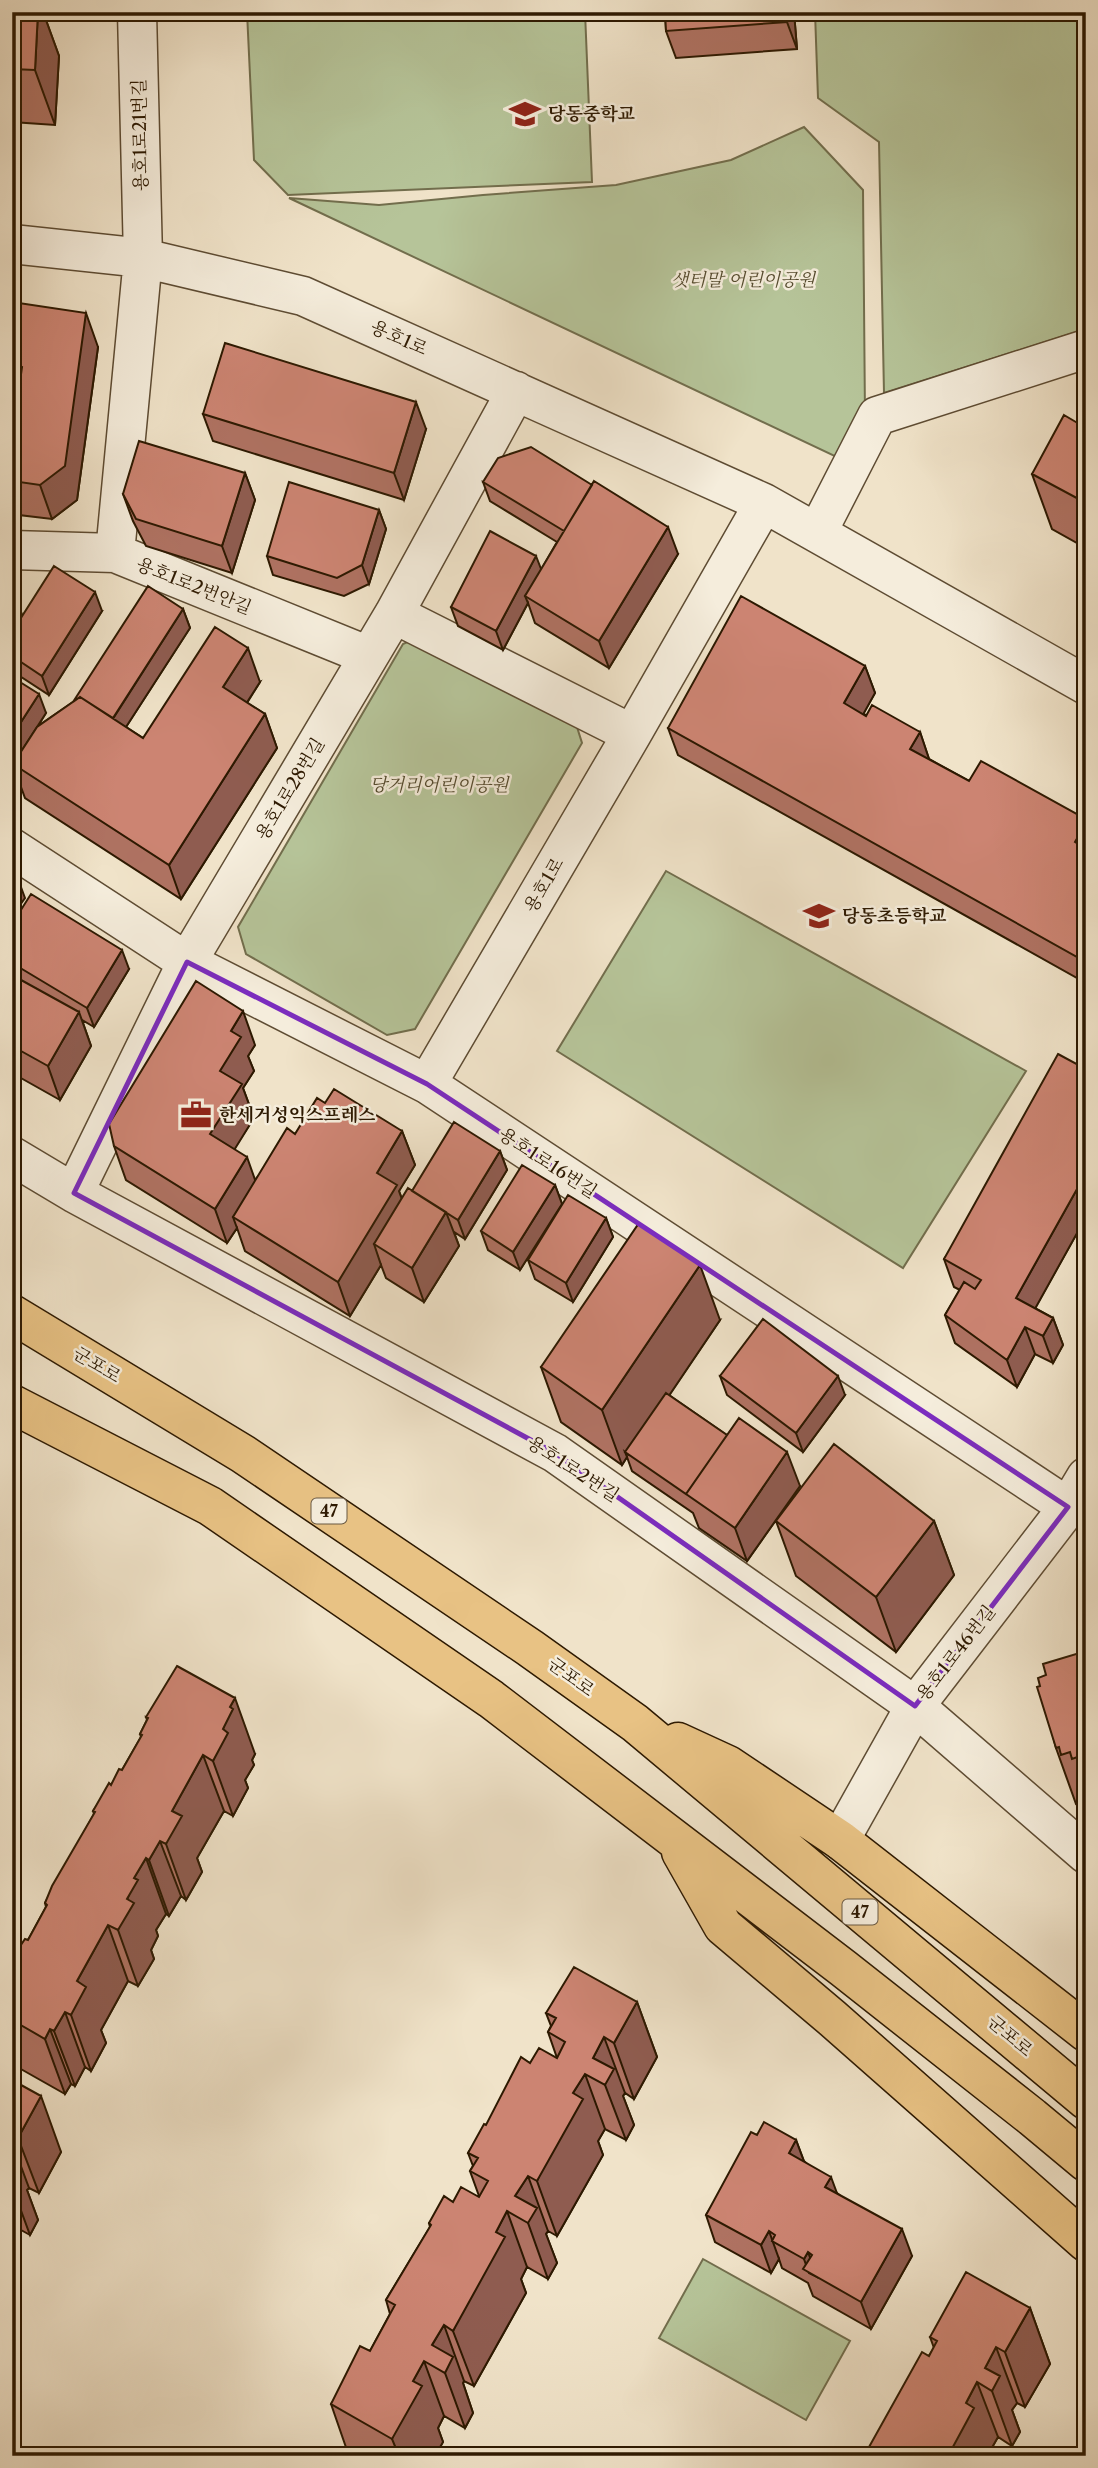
<svg xmlns="http://www.w3.org/2000/svg" width="1098" height="2468" font-family="'Libre Caslon Text','Noto Serif KR',serif">
  <rect width="100%" height="100%" fill="#f0e3c9"/>
  <filter id="stains"><feTurbulence type="fractalNoise" baseFrequency=".00286" numOctaves="4"/><feColorMatrix values="0 0 0 0 .2 0 0 0 0 .09 0 0 0 0 .02 0 0 0 .5 -.17"/></filter>
  <radialGradient id="worn" r=".72"><stop offset=".6" stop-color="#630" stop-opacity="0"/><stop offset="1" stop-color="#630" stop-opacity=".3"/></radialGradient>
  <path fill="#b6c499" stroke="#726e4d" stroke-width="2" d="M247 12H585L592 182 288 195 254 160Z
    M815 12H1086V329L884 393 879 142 818 98Z
    M804 127 863 190 865 416 843 460 289 198 379 205 483 195 616 185 731 160Z
    M420 636 576 724 582 743 415 1029 387 1035 246 954 238 927 403 644Z
    M666 871 1026 1071 903 1268 557 1051Z
    M703 2259 850 2341 806 2420 659 2338Z"/>
  <g fill="none" stroke-linecap="round" stroke-linejoin="round">
    <defs>
      <path id="minor" d="M12 244 143 258 303 296 764 503 1086 685
        M817 533 877 416 1086 349
        M12 550 115 553 369 656
        M115 553 143 258 137 12
        M394 614 632 734
        M12 848 187 962 427 1084 1068 1507
        M427 1084 632 734 764 503
        M12 1156 74 1193 555 1453 915 1706 1086 1854
        M74 1193 187 962 394 614 516 391
        M840 1840 915 1706 1068 1507 1086 1477"/>
      <path id="major" d="M12 1314 243 1454 530 1648 635 1723 1086 2100
        M12 1404 210 1506 491 1699 843 1968 1032 2117 1086 2162
        M678 1742 728 1765 840 1840 1086 2032
        M681 1852 723 1926 832 2018 1086 2242"/>
    </defs>
    <use href="#minor" stroke="#5e4c33" stroke-width="41"/>
    <use href="#major" stroke="#2d1901" stroke-width="41"/>
    <use href="#minor" stroke="#f5eddc" stroke-width="38"/>
    <use href="#major" stroke="#e8c284" stroke-width="38"/>
  </g>
  <path fill="#af7262" stroke="#2d1901" stroke-width="2" d="M12 12H43L59 56 55 125 12 122Z
    M665 12H794L797 49 676 58 666 31Z
    M12 302 98 347 77 500 52 519 19 515 12 496V440L18 398 12 397Z
    M203 414 426 429 404 500 213 441Z
    M1086 428V548L1052 529 1032 474Z
    M245 473 255 500 232 573 146 546 133 521 123 494Z
    M483 482 678 554 609 668 535 623 528 603 503 650 458 626 451 607 541 570 557 542 490 501Z
    M379 510 386 529 369 584 344 596 273 575 267 556Z
    M12 589 22 616 102 611 49 695 12 671Z
    M183 609 190 628 126 727 143 738 260 682 247 703 265 714 277 748 181 899 25 798 13 765 12 766V677L46 713 38 726 73 702Z
    M865 666 875 693 863 714 920 732 929 759 969 781 1086 819V983L678 755 668 728Z
    M12 924 129 969 94 1027 82 1020 91 1046 60 1100 12 1073Z
    M255 1045 248 1056 254 1071 243 1088 254 1118 234 1149 255 1180 295 1134 325 1103 402 1131 415 1165 399 1191 402 1199 412 1191 500 1151 507 1170 465 1239 454 1232 459 1246 424 1302 386 1278 381 1265 350 1316 245 1251 237 1228 227 1243 126 1180 114 1146Z
    M1086 1069V1217L1035 1308 1053 1318 1063 1345 1053 1363 1035 1354 1017 1387 955 1343 945 1315 960 1290 954 1287 944 1259Z
    M555 1185 562 1204 520 1270 488 1250 481 1231Z
    M606 1218 613 1237 573 1302 535 1279 528 1260Z
    M720 1320 669 1395 800 1486 747 1561 699 1528 693 1513 632 1471 627 1457 622 1465 561 1422 541 1367Z
    M720 1376 845 1395 803 1452 727 1395Z
    M776 1521H934L954 1575 896 1652 796 1576Z
    M1086 1651V1809L1082 1810 1079 1803 1076 1804 1056 1748 1040 1686 1046 1675Z
    M146 1717 255 1754 252 1760 254 1765 245 1780 248 1788 233 1816 224 1811 197 1858 202 1872 186 1900 181 1896 169 1916 166 1914 156 1930 158 1936 151 1950 154 1959 138 1986 128 1981 101 2030 106 2043 91 2071 85 2067 75 2086 71 2084 65 2094 12 2064V1958L28 1940 46 1907 45 1903 94 1814 93 1811 111 1785 122 1770 141 1737 140 1734 147 1720Z
    M637 2002 657 2057 634 2099 625 2093 623 2096 634 2125 626 2140 605 2129 598 2141 603 2155 557 2236 548 2231 546 2234 557 2263 548 2279 527 2267 521 2279 526 2293 474 2386 464 2381 463 2383 473 2413 465 2428 444 2416 438 2428 443 2442 435 2456H349L331 2404 370 2351 390 2314 386 2300 430 2227 429 2223 453 2202 479 2196 470 2171 473 2166 468 2153 530 2063 557 2058 548 2032 551 2026 546 2013Z
    M12 2080 61 2152 39 2193 29 2188 27 2190 38 2220 30 2235 12 2225Z
    M757 2135 796 2140 804 2161 837 2193 912 2256 871 2329 813 2296 808 2283 782 2268 779 2259 771 2273 715 2242 706 2215Z
    M1030 2308 1050 2364 1025 2407 1017 2403 1012 2410 1020 2432 1012 2446 998 2437 990 2451 992 2456H864L934 2348 930 2337Z"/>
  <path fill="#8f5c50" stroke="#2d1901" stroke-width="2" d="M38 12H43L59 56 55 125 35 70Z
    M786 12H794L797 49 787 22Z
    M86 313 98 347 77 500 52 519 40 485Z
    M416 402 426 429 404 500 394 473Z
    M245 473 255 500 232 573 222 546Z
    M379 510 386 529 369 584 362 565Z
    M668 527 678 554 609 668 599 641Z
    M536 556 543 574 525 596 528 603 503 650 496 631Z
    M13 589 25 623 12 643V590Z
    M95 592 102 611 49 695 42 676Z
    M183 609 190 628 115 744 109 725Z
    M248 648 260 682 235 721 223 687Z
    M865 666 875 693 854 731 844 703Z
    M39 694 46 713 12 766V736Z
    M265 714 277 748 181 899 169 865Z
    M920 732 929 759 920 776 910 749Z
    M1086 823V867L1075 842Z
    M18 879 25 898 12 916V887Z
    M122 950 129 969 94 1027 87 1008Z
    M243 1011 255 1045 248 1056 254 1071 243 1088 254 1118 223 1168 210 1134 220 1071 231 1031Z
    M79 1012 91 1046 60 1100 48 1066Z
    M402 1131 415 1165 399 1191 409 1219 374 1244 381 1265 350 1316 338 1282 377 1173Z
    M500 1151 507 1170 465 1239 458 1220Z
    M247 1157 259 1191 233 1217 237 1228 227 1243 215 1209Z
    M1086 1173V1217L1026 1325 1016 1298Z
    M555 1185 562 1204 520 1270 513 1252Z
    M446 1212 459 1246 424 1302 412 1268Z
    M606 1218 613 1237 573 1302 566 1283Z
    M700 1265 720 1320 629 1455 625 1452 627 1457 622 1465 602 1410Z
    M1053 1318 1063 1345 1053 1363 1043 1336Z
    M1025 1327 1035 1354 1017 1387 1007 1360Z
    M838 1376 845 1395 803 1452 796 1433Z
    M787 1452 800 1486 747 1561 735 1528Z
    M934 1521 954 1575 896 1652 876 1597Z
    M235 1698 255 1754 252 1760 254 1765 245 1780 248 1788 233 1816 213 1761 230 1707Z
    M203 1755 224 1811 197 1858 202 1872 186 1900 166 1844 172 1811Z
    M160 1841 181 1896 169 1916 149 1860Z
    M146 1858 166 1914 156 1930 158 1936 151 1950 154 1959 138 1986 118 1930 134 1878Z
    M108 1925 128 1981 101 2030 106 2043 91 2071 71 2015 77 1981Z
    M637 2002 657 2057 634 2099 614 2043Z
    M65 2012 85 2067 75 2086 54 2031Z
    M50 2029 71 2084 65 2094 45 2039Z
    M604 2037 625 2093 623 2096 634 2125 626 2140 605 2085 593 2058Z
    M585 2074 605 2129 598 2141 603 2155 557 2236 537 2181 573 2093Z
    M41 2096 61 2152 39 2193 18 2138Z
    M796 2140 806 2167 789 2153Z
    M12 2142 29 2188 27 2190 38 2220 30 2235 12 2186Z
    M528 2176 548 2231 546 2234 557 2263 548 2279 528 2223 515 2196Z
    M831 2177 841 2204 825 2187Z
    M507 2211 527 2267 521 2279 526 2293 474 2386 453 2331 496 2232Z
    M902 2229 912 2256 871 2329 861 2302Z
    M769 2231 779 2259 771 2273 761 2245Z
    M808 2252 817 2277 809 2273 804 2259Z
    M1030 2308 1050 2364 1025 2407 1005 2352Z
    M444 2325 464 2381 463 2383 473 2413 465 2428 445 2373 432 2345Z
    M996 2347 1017 2403 1012 2410 1020 2432 1012 2446 992 2391 985 2368Z
    M424 2361 444 2416 438 2428 443 2442 435 2456H399L392 2439 413 2381Z
    M977 2382 998 2437 990 2451 992 2456H948L966 2403Z"/>
  <path fill="#cc8472" stroke="#2d1901" stroke-width="2" d="M12 12H38L35 70 12 69Z
    M665 12H786L787 22 666 31Z
    M12 302 86 313 65 466 40 485 12 481V440L22 367 12 365Z
    M225 343 416 402 394 473 203 414Z
    M1064 415 1086 428V503L1032 474Z
    M139 441 245 473 222 546 136 519 123 494Z
    M531 447 592 485 564 531 483 482 498 458Z
    M594 481 668 527 599 641 525 596Z
    M289 482 379 510 362 565 337 578 267 556Z
    M490 531 536 556 496 631 451 607Z
    M54 566 95 592 42 676 12 656V632Z
    M148 586 183 609 113 718 80 697 73 702Z
    M741 596 865 666 844 703 866 716 872 705 920 732 910 749 969 781 981 761 1086 819V823L1075 842 1086 849V962L668 728Z
    M215 627 248 648 223 687 265 714 169 865 13 764 37 727 80 697 143 738Z
    M12 677 39 694 12 736Z
    M12 875 18 879 12 887Z
    M31 894 122 950 87 1008 12 963V924Z
    M12 975 79 1012 48 1066 12 1046Z
    M196 981 243 1011 231 1031 241 1037 220 1071 242 1084 210 1134 247 1157 215 1209 114 1146 109 1124Z
    M1058 1054 1086 1069V1173L1016 1298 1053 1318 1043 1336 1025 1327 1007 1360 945 1315 964 1282 975 1289 981 1280 944 1259Z
    M334 1089 402 1131 377 1173 397 1185 338 1282 233 1217 287 1128 295 1134 317 1098 325 1103Z
    M454 1122 500 1151 458 1220 412 1191Z
    M522 1165 555 1185 513 1252 481 1231Z
    M408 1188 446 1212 412 1268 374 1244Z
    M568 1195 606 1218 566 1283 528 1260Z
    M639 1223 700 1265 602 1410 541 1367Z
    M763 1319 838 1376 796 1433 720 1376Z
    M666 1393 727 1435 686 1494 625 1452Z
    M739 1418 787 1452 735 1528 686 1494Z
    M834 1444 934 1521 876 1597 776 1521Z
    M1086 1651V1754L1072 1759 1070 1752 1061 1755 1059 1747 1056 1748 1037 1687 1040 1686 1038 1678 1046 1675 1043 1664Z
    M177 1666 235 1698 230 1707 233 1709 223 1729 228 1733 213 1761 203 1755 172 1811 182 1816 166 1844 160 1841 149 1860 146 1858 134 1878 138 1880 127 1899 134 1903 118 1930 108 1925 77 1981 86 1987 71 2015 65 2012 54 2031 50 2029 45 2039 12 2020V1958L25 1939 28 1940 47 1905 45 1903 52 1886 95 1812 93 1811 109 1783 111 1785 119 1769 122 1770 142 1735 140 1734 148 1718 146 1717Z
    M574 1967 637 2002 614 2043 604 2037 593 2058 614 2069 605 2085 585 2074 573 2093 583 2099 537 2181 528 2176 515 2196 537 2208 528 2223 507 2211 496 2232 505 2237 453 2331 444 2325 432 2345 453 2357 445 2373 424 2361 413 2381 422 2386 392 2439 331 2404 360 2346 370 2351 395 2305 386 2300 431 2225 429 2223 444 2196 453 2202 461 2187 479 2197 488 2181 470 2171 478 2158 468 2153 484 2124 486 2125 521 2057 530 2063 539 2048 557 2058 565 2042 548 2032 556 2018 546 2013Z
    M12 2080 41 2096 18 2138 12 2134Z
    M764 2122 796 2140 789 2153 831 2177 825 2187 902 2229 861 2302 803 2269 812 2255 808 2252 804 2259 772 2241 775 2235 769 2231 761 2245 706 2215 751 2132 757 2135Z
    M12 2161 18 2164 12 2174Z
    M966 2272 1030 2308 1005 2352 996 2347 985 2368 1000 2376 992 2391 977 2382 966 2403 974 2408 948 2456H864L922 2352 929 2356 937 2341 930 2337Z"/>
  <path fill="none" stroke="#7b2cbf" stroke-width="5" stroke-linejoin="round" d="M187 962 427 1084 1068 1507 915 1706 555 1453 74 1193Z"/>
  <defs>
    <symbol id="school-bare" viewBox="-9 -9 18 18"><path d="M0-5L7-2L0 1L-7-2ZM-4 1L0 2.5L4 1V4Q0 6-4 4Z" fill="#8f2418" stroke="#f5eddc" stroke-width="2.5" paint-order="stroke"/></symbol>
    <symbol id="office-bare" viewBox="-9 -9 18 18"><path d="M-6-3h4V-5.5h4V-3h4V5H-6ZM-1-4.5V-3h2v-1.5ZM-6 0V1H6V0Z" fill="#8f2418" stroke="#f5eddc" stroke-width="2.5" paint-order="stroke"/></symbol>
  </defs>
  <g fill-rule="evenodd">
    <use href="#school-bare" x="503" y="92" width="44" height="44"/>
    <use href="#school-bare" x="797" y="894" width="44" height="44"/>
    <use href="#office-bare" x="174" y="1093" width="44" height="44"/>
  </g>
  <g text-anchor="middle" dominant-baseline="central" stroke-width="5" stroke-linejoin="round" paint-order="stroke">
    <g fill="#f5eddc" stroke="#695943" stroke-width="2">
      <rect x="311.5" y="1498.5" width="35" height="25" rx="5"/>
      <rect x="842.5" y="1899.5" width="35" height="25" rx="5"/>
    </g>
    <g font-size="16" font-weight="bold" fill="#2d1901">
      <text x="329" y="1511">47</text>
      <text x="860" y="1912">47</text>
    </g>
    <g font-size="18" font-weight="bold" fill="#2d1901" stroke="#f5eddc" text-anchor="start">
      <text x="548" y="114">당동중학교</text>
      <text x="842" y="916">당동초등학교</text>
      <text x="219" y="1115">한세거성익스프레스</text>
    </g>
    <g font-size="18" fill="#2d1901" stroke="#f5eddc">
      <text transform="translate(140 135) rotate(-91)">용호1로21번길</text>
      <text transform="translate(399 338) rotate(24)">용호1로</text>
      <text transform="translate(194 586) rotate(22)">용호1로2번안길</text>
      <text transform="translate(290 789) rotate(-59)">용호1로28번길</text>
      <text transform="translate(544 885) rotate(-60)">용호1로</text>
      <text transform="translate(548 1163) rotate(33)">용호1로16번길</text>
      <text transform="translate(97 1365) rotate(31)">군포로</text>
      <text transform="translate(573 1469) rotate(33)">용호1로2번길</text>
      <text transform="translate(956 1653) rotate(-52)">용호1로46번길</text>
      <text transform="translate(571 1677) rotate(36)">군포로</text>
      <text transform="translate(1010 2036) rotate(40)">군포로</text>
    </g>
    <g font-size="18" font-style="italic" fill="#564c2f" stroke="#f5eddc">
      <text x="743" y="280">샛터말 어린이공원</text>
      <text x="439" y="785">당거리어린이공원</text>
    </g>
  </g>
  <rect width="1098" height="2468" fill="none" stroke="#f0e3c9" stroke-width="42"/>
  <rect x="14" y="14" width="1070" height="2440" fill="none" stroke="#2d1901" stroke-width="3.5"/>
  <rect x="21" y="21" width="1056" height="2426" fill="none" stroke="#2d1901" stroke-width="2"/>
  <rect width="100%" height="100%" filter="url(#stains)"/>
  <rect width="100%" height="100%" fill="url(#worn)"/>
</svg>
